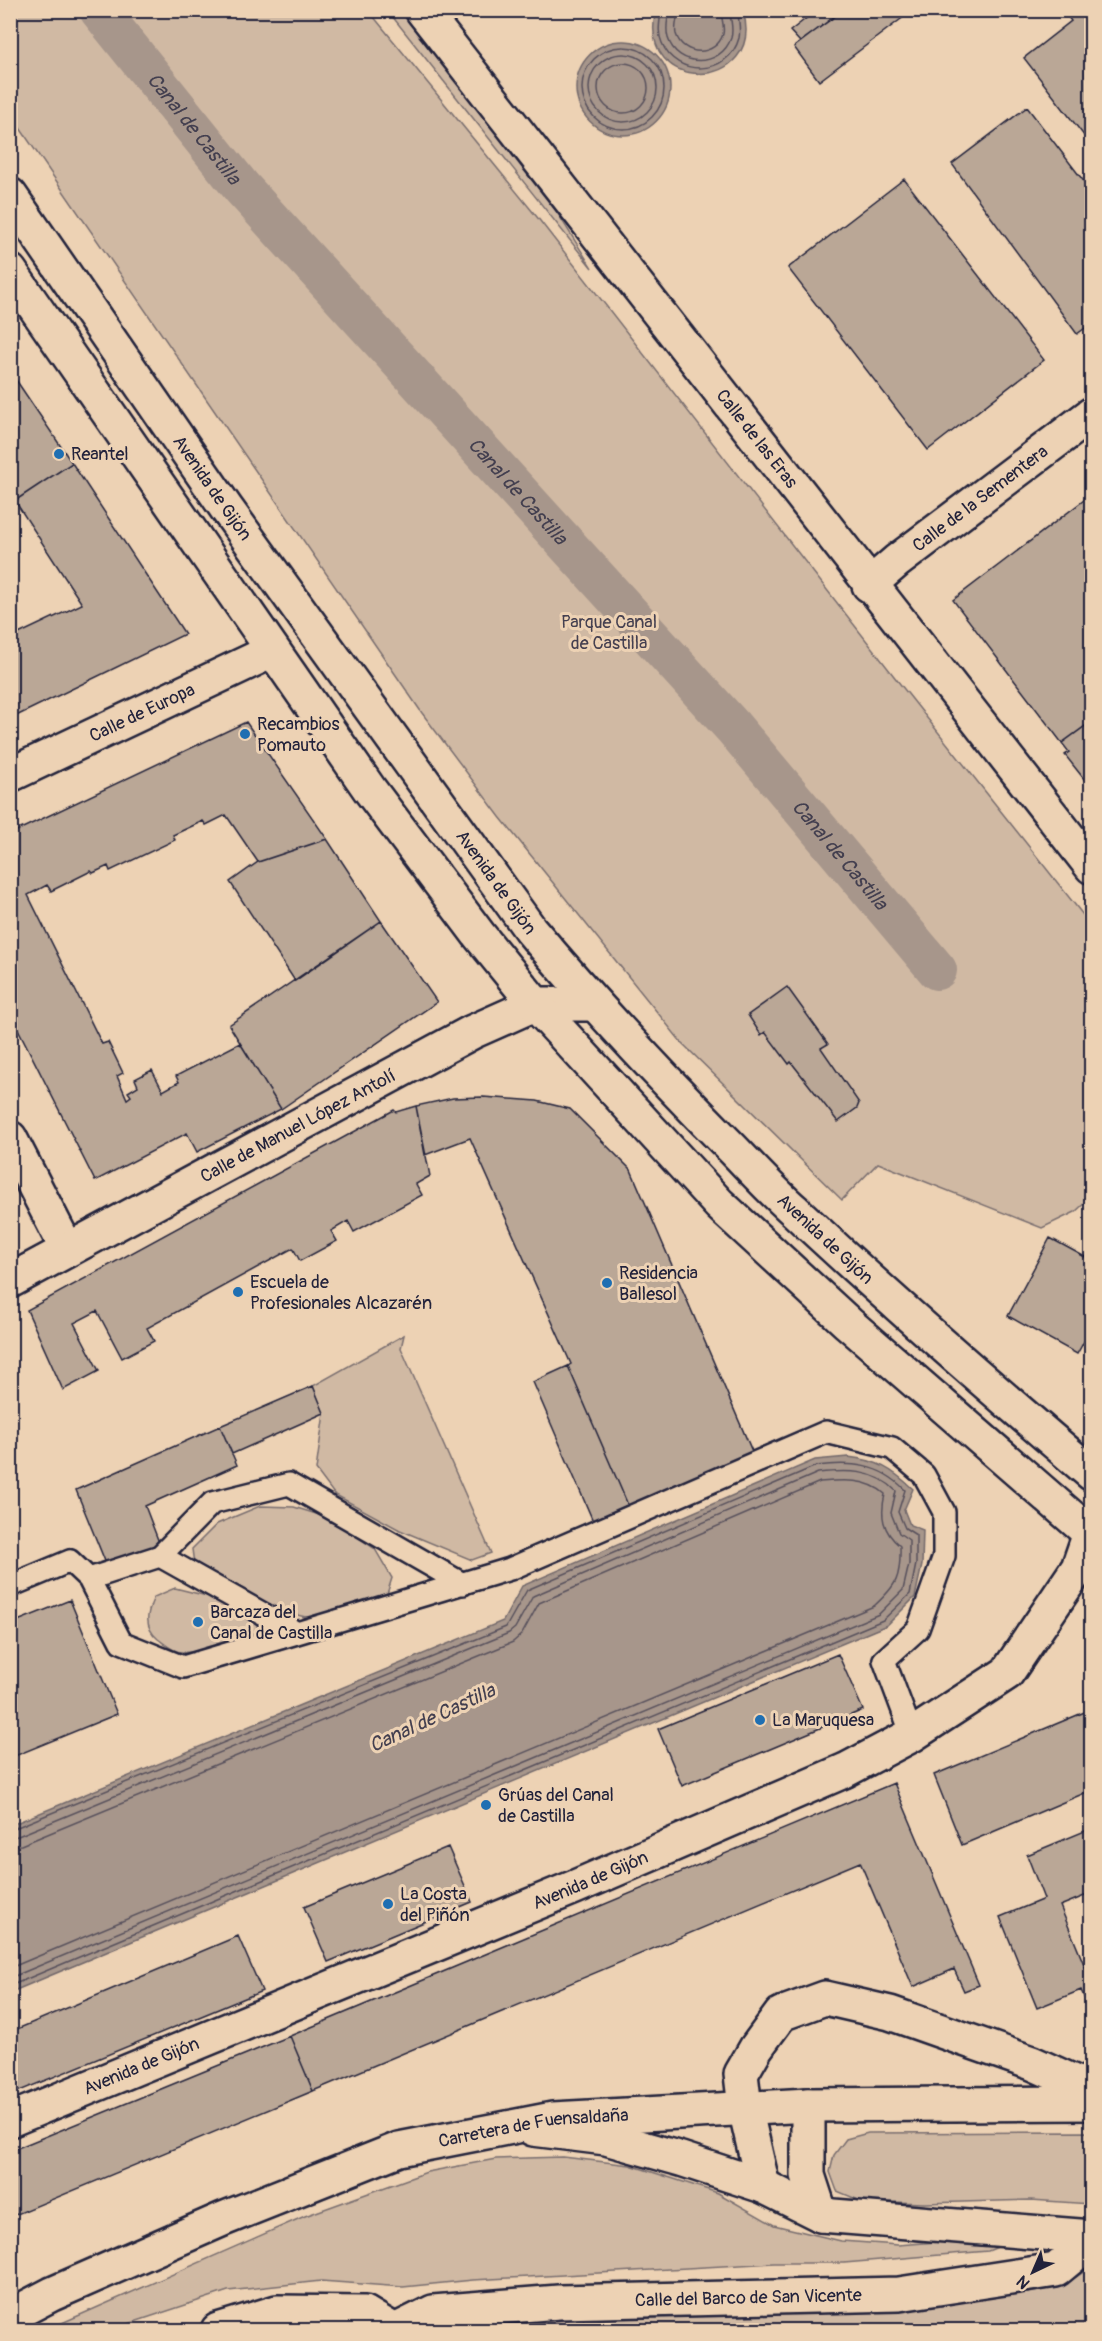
<svg xmlns="http://www.w3.org/2000/svg" width="1102" height="2341" font-family="Pangolin,sans-serif">
  <rect width="100%" height="100%" fill="#edd2b4"/>
  <filter id="ink" filterUnits="userSpaceOnUse"><feTurbulence type="fractalNoise" baseFrequency=".0167" numOctaves="2"/><feDisplacementMap in="SourceGraphic" scale="12" xChannelSelector="R" yChannelSelector="G"/><feConvolveMatrix kernelMatrix="1 2 1 2 8 2 1 2 1" color-interpolation-filters="sRGB"/></filter>
  <g filter="url(#ink)">
    <path fill="#d0b9a3" stroke="#796e6f" stroke-width="1.5" d="M10 11H369L537 217 904 689 1091 925V1197L1075 1212 1042 1228 878 1163 842 1200 682 1043 500 817 422 713 11 115Z
      M388 11H403L545 193 592 268Z
      M404 1335 401 1348 491 1553 472 1560 400 1530 334 1494 316 1470 324 1413 313 1386Z
      M260 1506 294 1507 329 1518 375 1549 392 1578 386 1597 310 1618 271 1609 194 1564 192 1549 217 1524Z
      M175 1588 211 1597 256 1622 259 1633C238 1640 203 1654 182 1652 173 1652 165 1644 158 1639 143 1626 147 1613 154 1597Z
      M1091 2132V2204L1031 2200 925 2203 861 2201 837 2191 830 2172 834 2155 846 2139 868 2133Z
      M563 2157 630 2165 718 2193 774 2225 841 2241 898 2245 963 2240 1006 2244 988 2251 844 2263H774L473 2280 403 2287 321 2281 228 2291 110 2330H46L305 2216 427 2172 496 2159Z
      M1091 2267V2330H421L436 2321 488 2322 760 2309 1029 2293 1063 2286Z"/>
    <path fill="#a7968b" stroke="#72686b" stroke-width="1.5" d="M656 10 743 11C767 92 635 97 656 10Z
      M576 88a47 47 0 1 1 94 0a47 47 0 1 1-94 0Z
      M848 1457C877 1460 892 1469 913 1489L904 1510 910 1525 923 1530 922 1565 915 1597 887 1625 11 1992V1825L503 1621 522 1586 815 1460Z"/>
    <g fill="none" stroke-linecap="round" stroke-linejoin="round">
      <path stroke="#57505b" stroke-width="1.5" d="M661 10C660 22 657 32 662 43 676 78 729 76 739 38 741 28 738 20 738 10
        M669 10C668 20 665 28 668 38 677 68 721 68 731 38 734 28 730 20 730 10
        M678 10C678 19 674 26 676 34 683 57 716 57 723 34 725 26 721 19 721 10
        M582 88a41 41 0 1 1 82 0a41 41 0 1 1-82 0Z
        M589 88a34 34 0 1 1 68 0a34 34 0 1 1-68 0Z
        M598 88a25 25 0 1 1 50 0a25 25 0 1 1-50 0Z
        M10 1830 506 1627 527 1590 816 1466C850 1462 880 1463 905 1490L898 1512 905 1528 916 1535V1564L910 1594 883 1620 10 1986
        M10 1837 18 1836 509 1633 515 1628 533 1596 818 1473C847 1470 875 1469 896 1491L891 1513 899 1533 909 1540V1564L903 1590 879 1614 10 1978
        M10 1846 21 1845 513 1642 522 1634 539 1603 820 1482C843 1480 867 1478 885 1494 880 1515 882 1531 900 1546 901 1578 897 1585 874 1606L10 1968"/>
      <path stroke="#a7968b" stroke-width="40" id="s1" d="M99 10 242 188 733 727 937 970"/>
    </g>
    <path fill="#baa796" stroke="#22223b" stroke-width="1.5" d="M817 10 841 12 800 42 790 31Z
      M913 10 819 81 794 47 843 10Z
      M1063 10H1092V146L1024 58 1071 21Z
      M1027 107 1092 192V323L1077 334 952 164Z
      M904 179 1044 360 928 450 788 268Z
      M10 371 72 463 10 504Z
      M72 463 185 634 10 719V638L82 604 15 501Z
      M1092 494V721L1062 743 953 600Z
      M1092 721V789L1065 755 1069 752 1062 743Z
      M246 722 327 839 258 862 226 815 206 825 203 821 173 835 175 840 110 871 108 866 93 873 91 871 51 891 47 885 28 895 102 1044 108 1042 123 1073 117 1076 127 1099 131 1096 128 1092 138 1086 135 1079 152 1070 163 1091 179 1082 176 1076 240 1043 281 1109 197 1152 187 1133 95 1181 10 1013V834Z
      M327 839 381 921 295 981 230 882 258 862Z
      M381 921 437 1002 281 1109 229 1025Z
      M787 987 828 1044 821 1048 859 1103 857 1108 838 1122 791 1062 789 1064 765 1032 761 1035 748 1015Z
      M483 1097 537 1101 570 1109 631 1170 754 1456 655 1502 628 1505 568 1366 571 1364 470 1138 425 1155 416 1106 453 1098Z
      M416 1106 430 1176 416 1184 422 1195 354 1232 348 1221 331 1231 337 1241 300 1261 293 1248 147 1328 154 1341 122 1358 97 1311 74 1323 99 1371 63 1390 27 1310 394 1110 396 1112Z
      M1050 1238 1085 1257 1092 1250V1327L1077 1354 1008 1316Z
      M568 1366 628 1505 593 1521 533 1382Z
      M313 1386 324 1413 232 1454 220 1426Z
      M220 1426 237 1465 145 1506 160 1545 107 1566 76 1490Z
      M70 1600 117 1714 10 1758V1624Z
      M838 1654 863 1710 682 1786 658 1729Z
      M1092 1709V1790L962 1845 934 1775Z
      M894 1783 979 1985 964 1991 954 1969 913 1987 860 1862 313 2091 290 2036Z
      M1092 1828V1893L1060 1906 1088 1974 1092 1973V2016L1081 1990 1037 2008 1000 1917 1044 1899 1027 1855Z
      M448 1847 472 1902 328 1962 304 1907Z
      M238 1936 262 1991 10 2095V2032Z
      M290 2036 313 2091 10 2217V2151Z"/>
    <g fill="none" stroke-linecap="round" stroke-linejoin="round">
      <defs>
        <path id="service" d="M160 1556 297 1633
          M89 1579 160 1556 212 1503 289 1484 463 1584
          M10 1586 70 1561 89 1579 121 1642 183 1667 297 1633 510 1569 826 1432 892 1448 924 1475 944 1512V1556L918 1629 884 1660 912 1735"/>
        <g id="minor">
          <path id="s2" d="M422 10 1092 867"/>
          <path id="s3" d="M869 585 897 561 1092 414"/>
          <path id="s4" d="M10 775 272 651"/>
          <path d="M10 1138 67 1249"/>
          <path id="s5" d="M10 1281 472 1032 535 1004H594"/>
          <path d="M808 2105V2175L821 2215"/>
          <path id="s6" d="M10 2120 575 1887 846 1770 912 1735 1007 1673 1078 1568 1090 1533"/>
          <path d="M533 2129 606 2138 681 2159 763 2186 821 2215 1092 2237"/>
          <path d="M763 2186 745 2108 741 2074 756 2048 781 2014 825 1998 890 2013 1032 2063 1092 2090"/>
          <path d="M218 2330 277 2312 365 2313 393 2330"/>
          <path id="s7" d="M397 2330 433 2312 559 2302 899 2294 1056 2270 1092 2240"/>
        </g>
        <g id="secondary">
          <path id="s8" d="M10 2316 52 2294 223 2219 399 2149 553 2119 808 2105 1092 2103"/>
        </g>
        <g id="trunk">
          <path id="s9" d="M10 195 226 508 530 929C592 1003 657 1072 724 1140 748 1164 770 1189 795 1211 891 1301 991 1388 1092 1474"/>
          <path d="M10 271 370 790 479 935 535 1004 719 1204 848 1323 1092 1535"/>
        </g>
      </defs>
      <use href="#service" stroke="#22223b" stroke-width="26"/>
      <use href="#minor" stroke="#22223b" stroke-width="38"/>
      <use href="#secondary" stroke="#22223b" stroke-width="38"/>
      <use href="#trunk" stroke="#22223b" stroke-width="38"/>
      <use href="#service" stroke="#edd2b4" stroke-width="21"/>
      <use href="#minor" stroke="#edd2b4" stroke-width="33"/>
      <use href="#secondary" stroke="#edd2b4" stroke-width="33"/>
      <use href="#trunk" stroke="#edd2b4" stroke-width="33"/>
    </g>
  </g>
  <g fill="#1f6fb2" stroke="#edd2b4" stroke-width="2">
    <circle cx="59" cy="454" r="6"/>
    <circle cx="245" cy="734" r="6"/>
    <circle cx="607" cy="1283" r="6"/>
    <circle cx="238" cy="1292" r="6"/>
    <circle cx="198" cy="1622" r="6"/>
    <circle cx="760" cy="1720" r="6"/>
    <circle cx="486" cy="1805" r="6"/>
    <circle cx="388" cy="1904" r="6"/>
  </g>
  <g text-anchor="middle" dominant-baseline="central" stroke-width="6" stroke-linejoin="round" paint-order="stroke">
    <g font-size="18" fill="#22223b" stroke="#edd2b4">
      <text stroke="none"><textPath href="#s2" startOffset="544">Calle de las Eras</textPath></text>
      <text stroke="none"><textPath href="#s9" startOffset="356">Avenida de Gijón</textPath></text>
      <text stroke="none"><textPath href="#s3" startOffset="141">Calle de la Sementera</textPath></text>
      <text stroke="none"><textPath href="#s4" startOffset="146">Calle de Europa</textPath></text>
      <text stroke="none"><textPath href="#s9" startOffset="842">Avenida de Gijón</textPath></text>
      <text stroke="none"><textPath href="#s5" startOffset="327">Calle de Manuel López Antolí</textPath></text>
      <text stroke="none"><textPath href="#s9" startOffset="1328">Avenida de Gijón</textPath></text>
      <text stroke="none"><textPath href="#s6" startOffset="628">Avenida de Gijón</textPath></text>
      <text stroke="none"><textPath href="#s6" startOffset="142">Avenida de Gijón</textPath></text>
      <text stroke="none"><textPath href="#s8" startOffset="560">Carretera de Fuensaldaña</textPath></text>
      <text stroke="none"><textPath href="#s7" startOffset="356">Calle del Barco de San Vicente</textPath></text>
    </g>
    <g font-size="18" fill="#22223b" stroke="#edd2b4" text-anchor="start">
      <text x="71" y="454">Reantel</text>
      <text x="257" y="724">Recambios<tspan x="257" dy="21">Pomauto</tspan></text>
      <text x="619" y="1273">Residencia<tspan x="619" dy="21">Ballesol</tspan></text>
      <text x="250" y="1282">Escuela de<tspan x="250" dy="21">Profesionales Alcazarén</tspan></text>
      <text x="210" y="1612">Barcaza del<tspan x="210" dy="21">Canal de Castilla</tspan></text>
      <text x="772" y="1720">La Maruquesa</text>
      <text x="498" y="1795">Grúas del Canal<tspan x="498" dy="21">de Castilla</tspan></text>
      <text x="400" y="1894">La Costa<tspan x="400" dy="21">del Piñón</tspan></text>
    </g>
    <g font-size="18" fill="#454050" stroke="#edd2b4">
      <text x="609" y="622">Parque Canal<tspan x="609" dy="21">de Castilla</tspan></text>
    </g>
    <g font-size="20" font-style="italic" fill="#433f4f" stroke="#edd2b4">
      <text stroke="none"><textPath href="#s1" startOffset="152">Canal de Castilla</textPath></text>
      <text stroke="none"><textPath href="#s1" startOffset="638">Canal de Castilla</textPath></text>
      <text stroke="none"><textPath href="#s1" startOffset="1124">Canal de Castilla</textPath></text>
      <text transform="translate(432 1718) rotate(-25)">Canal de Castilla</text>
    </g>
  </g>
  <rect width="1102" height="2341" fill="none" stroke="#edd2b4" stroke-width="36"/>
  <rect x="18" y="18" width="1066" height="2305" fill="none" stroke="#22223b" stroke-width="2" filter="url(#ink)"/>
  <g transform="translate(1033 2272) rotate(224)" stroke="#edd2b4" stroke-width="4.5" paint-order="stroke">
  <path d="M0-4.5L10 22L0 15L-10 22Z" fill="#22223b"/>
  <text y="-9" font-size="16" font-weight="bold" text-anchor="middle" fill="#22223b">N</text>
  </g>
</svg>
